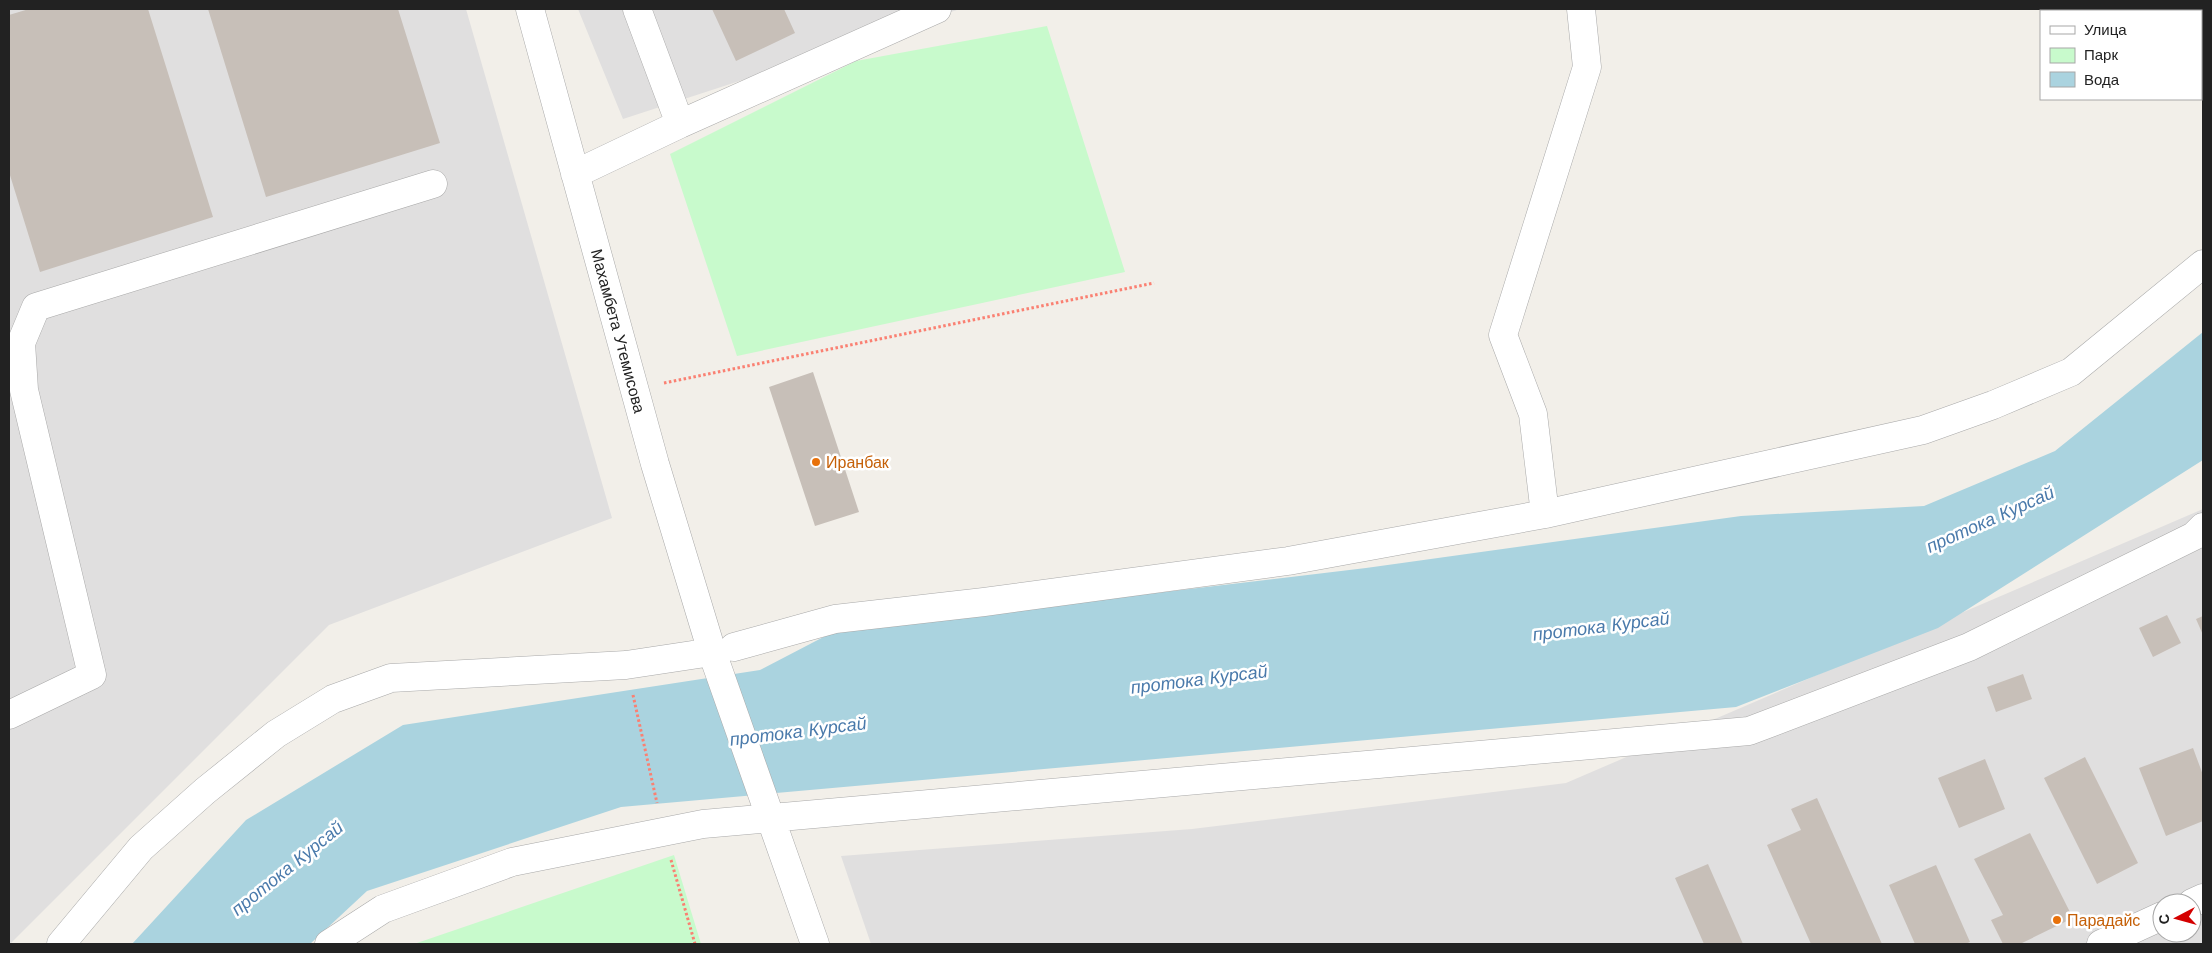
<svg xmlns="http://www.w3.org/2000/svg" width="2212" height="953" font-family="'Work Sans',sans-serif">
  <rect width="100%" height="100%" fill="#f2efe9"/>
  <path fill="#e0dfdf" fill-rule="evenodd" d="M9 9H466L612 518 329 625 10 944Z
    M578 9H960L623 119Z
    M2203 509V944H871L841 856 1192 829 1566 783ZM2162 903H2192V933H2162Z"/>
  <path fill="#c8facc" d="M1047 26 1125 272 737 356 670 154 856 61Z
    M674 855 701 944H414Z"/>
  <path fill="#aad3df" d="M2203 332V460L1938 628 1736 707 621 807 367 891 310 944H132L246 820 403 725 760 670 835 631 1366 568 1741 516 1924 506 2055 451Z"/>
  <path fill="#c7bfb8" d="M29 9H148L213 217 40 272 9 172V15Z
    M208 9H398L440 143 266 197Z
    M712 9H784L795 33 736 61Z
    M813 372 859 512 815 526 769 387Z
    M2167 615 2181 643 2153 657 2139 628Z
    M2203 616V635L2196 619Z
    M2023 674 2032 699 1996 712 1987 687Z
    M2193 748 2203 775V821L2166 836 2139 768Z
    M2085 757 2138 863 2097 884 2044 778Z
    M1985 759 2005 809 1959 828 1938 778Z
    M1817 798 1882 944H1811L1767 845 1801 830 1791 809Z
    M2030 833 2073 918 2020 944H2003L1991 920 2003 915 1974 859Z
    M1708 864 1743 944H1704L1675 878Z
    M1936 865 1970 942 1965 944H1915L1889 885Z"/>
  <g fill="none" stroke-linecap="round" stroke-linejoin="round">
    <defs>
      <path id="minor" d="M530 9 655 464 712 652 815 944
        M637 9 680 124
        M575 174 680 124 937 9
        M1545 514 1533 414 1503 335 1587 67 1581 9
        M734 647 835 619 984 602 1288 561 1545 514 1923 430 1993 405 2071 372 2203 264
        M9 715 92 675 24 390 21 343 36 307 433 184
        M2192 903 2203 898
        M61 944 141 848 205 791 276 734 333 699 391 678 626 665 712 652
        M329 944 383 909 512 862 703 824 1749 731 1969 647 2194 536 2203 527
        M2101 944 2162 916"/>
    </defs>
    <use href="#minor" stroke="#a9a9a9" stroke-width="29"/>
    <path stroke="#fa8072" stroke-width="3" stroke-dasharray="2.5 2.5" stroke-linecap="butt" d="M664 383 1154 283
      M633 695 657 803
      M671 860 695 944"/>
    <use href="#minor" stroke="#fff" stroke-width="28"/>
  </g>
  <g fill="#e8710a" stroke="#fff" stroke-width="2">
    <circle cx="816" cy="462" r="5"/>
    <circle cx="2057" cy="920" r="5"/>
  </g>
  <g text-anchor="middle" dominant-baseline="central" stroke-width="5" stroke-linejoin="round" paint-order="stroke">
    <g font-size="16" fill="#222" stroke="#fff">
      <text transform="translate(618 331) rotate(75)">Махамбета Утемисова</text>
    </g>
    <g font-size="16" fill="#c56008" stroke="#fff" text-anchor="start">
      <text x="826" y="462">Иранбак</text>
      <text x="2067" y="920">Парадайс</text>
    </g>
    <g font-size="18" font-style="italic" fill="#4a7aab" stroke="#fff">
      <text transform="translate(1990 519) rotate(-24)">протока Курсай</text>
      <text transform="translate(1601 626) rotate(-7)">протока Курсай</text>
      <text transform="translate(1199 679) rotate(-7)">протока Курсай</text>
      <text transform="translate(798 731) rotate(-7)">протока Курсай</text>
      <text transform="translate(287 868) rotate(-39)">протока Курсай</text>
    </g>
  </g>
  <rect width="2212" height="953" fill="none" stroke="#222222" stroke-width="20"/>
  <rect x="2040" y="10" width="162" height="90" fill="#ffffff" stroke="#a7a7a7"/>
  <rect x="2050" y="26" width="25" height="8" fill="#ffffff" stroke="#a7a7a7"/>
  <text x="2084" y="35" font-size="15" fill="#222222">Улица</text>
  <rect x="2050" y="48" width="25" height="15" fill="#c8facc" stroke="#a7a7a7"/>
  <text x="2084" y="60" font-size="15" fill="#222222">Парк</text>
  <rect x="2050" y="72" width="25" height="15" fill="#aad3df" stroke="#a7a7a7"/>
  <text x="2084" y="85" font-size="15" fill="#222222">Вода</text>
  <g transform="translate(2177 918) rotate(264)"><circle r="24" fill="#ffffff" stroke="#a7a7a7"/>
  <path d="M0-4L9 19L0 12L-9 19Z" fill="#d40000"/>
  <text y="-8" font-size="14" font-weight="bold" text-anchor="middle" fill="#222222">С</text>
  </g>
</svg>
